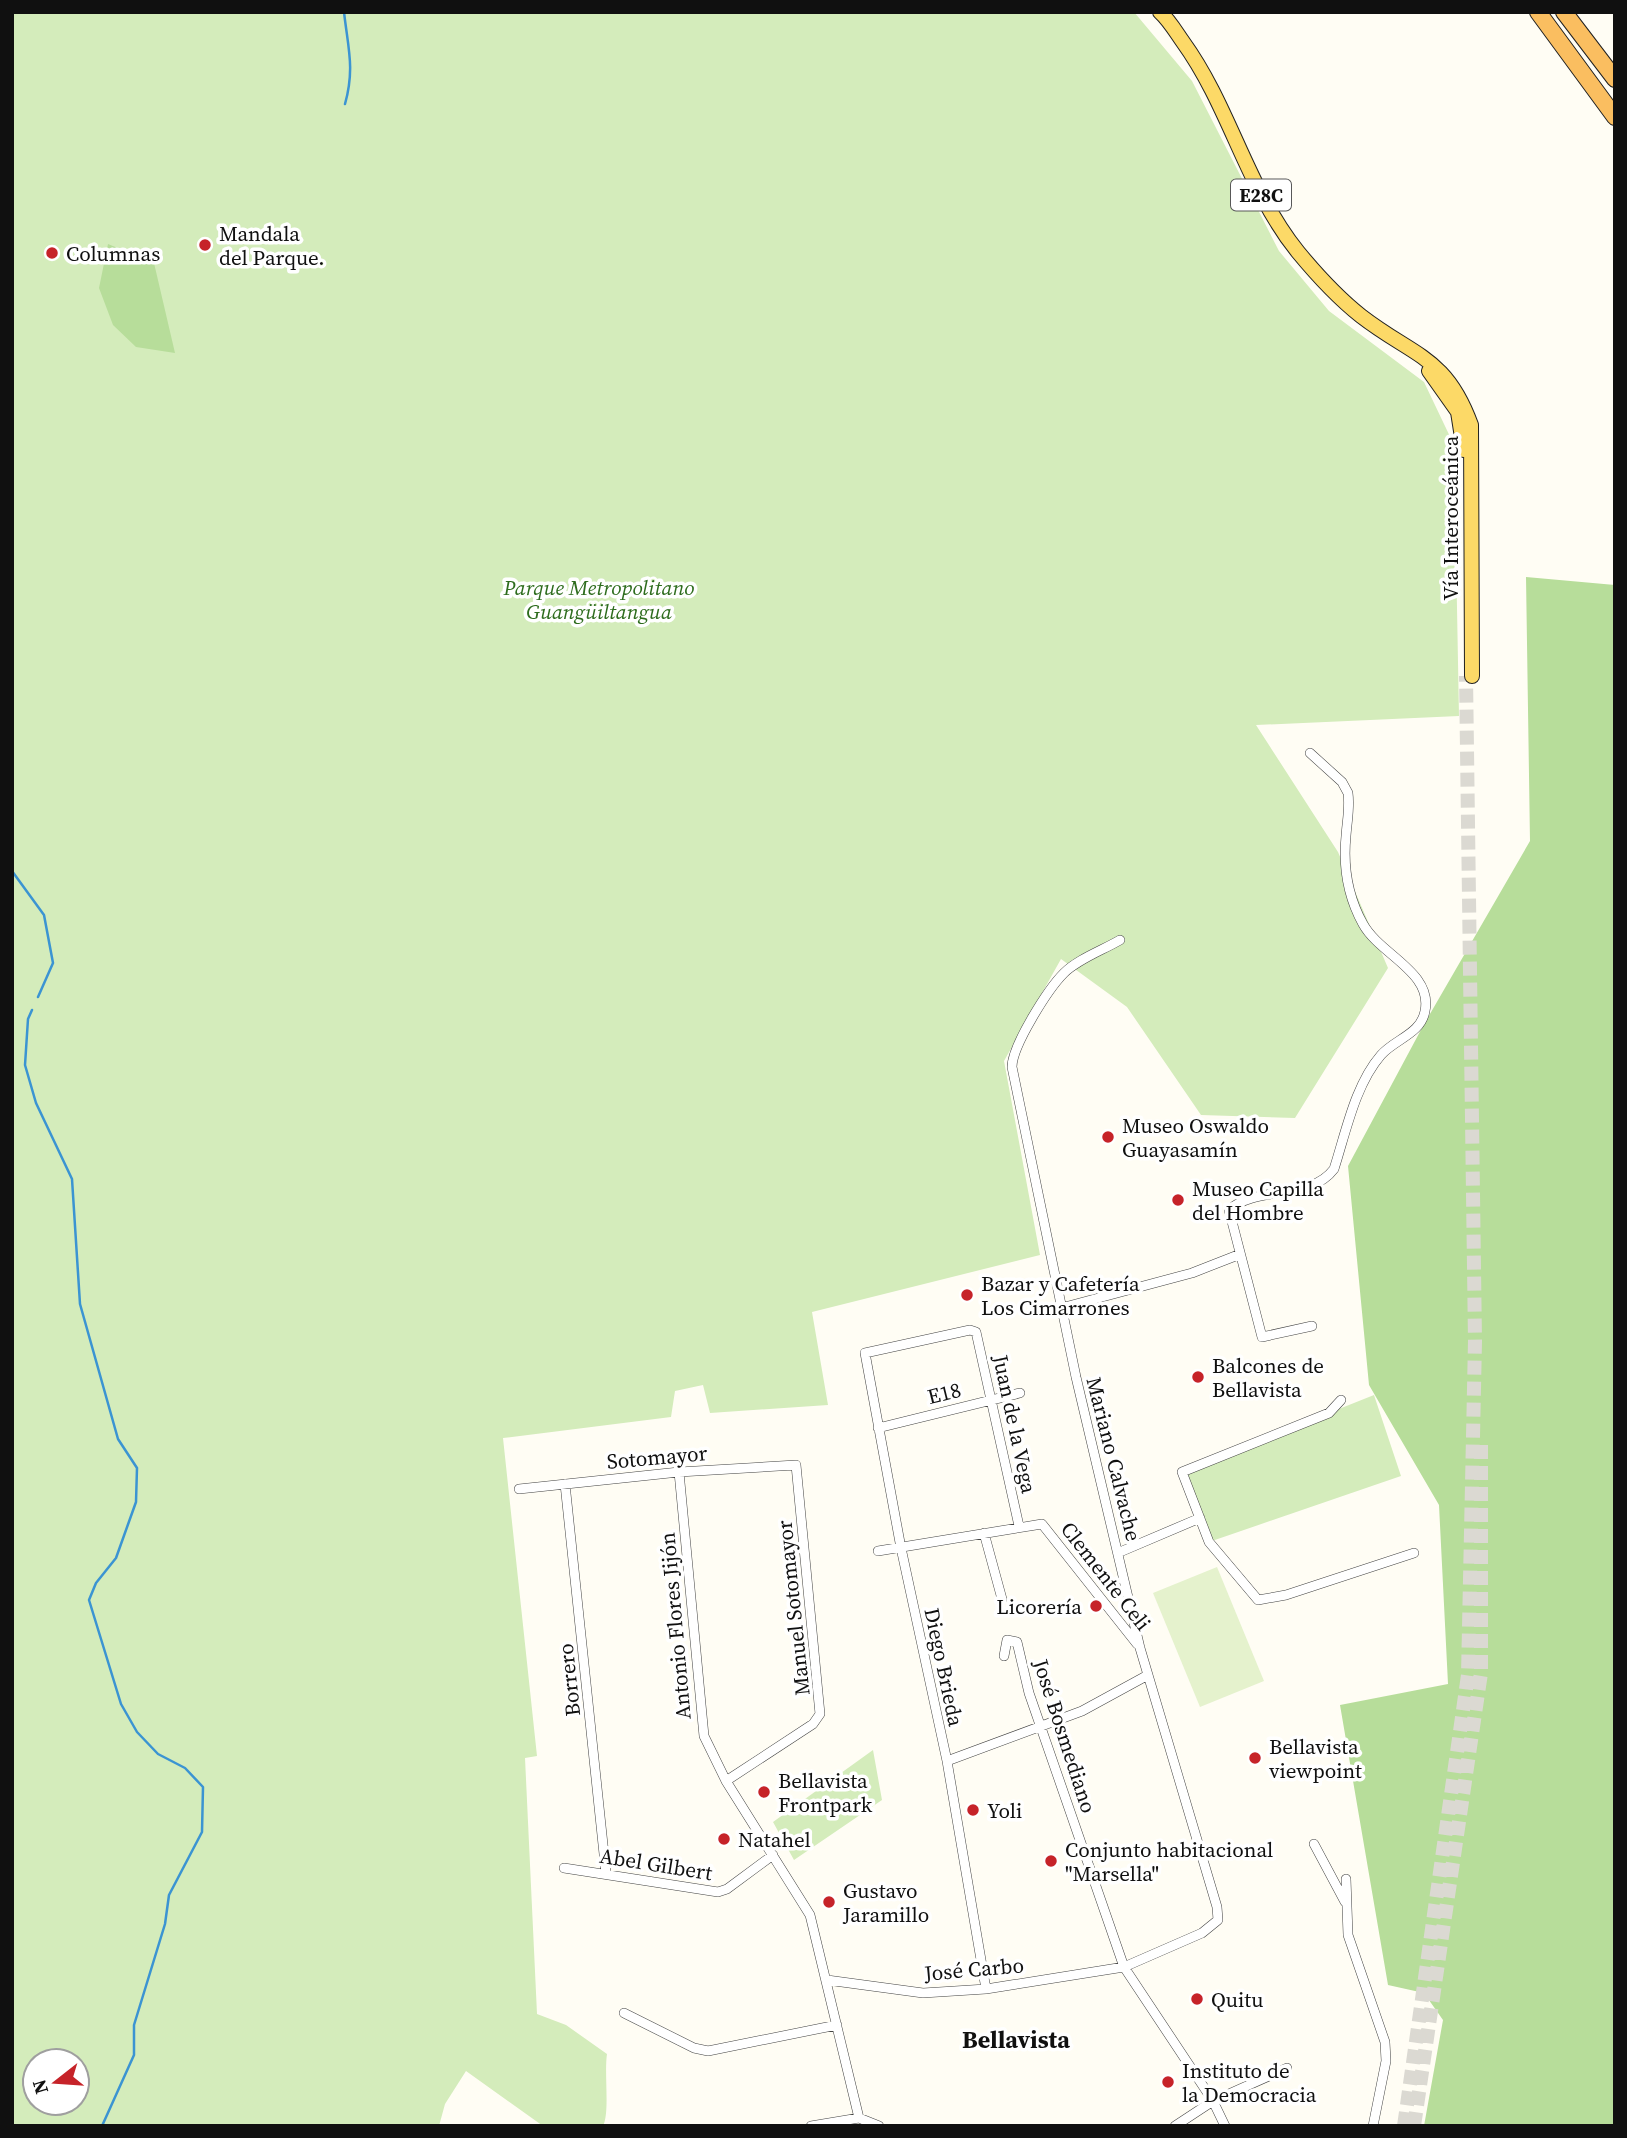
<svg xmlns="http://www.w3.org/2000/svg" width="1627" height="2138" font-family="'Source Serif 4',serif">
  <rect width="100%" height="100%" fill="#fffdf4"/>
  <path fill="#d4ecbb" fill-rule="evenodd" d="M12 12H1134L1192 81 1279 251 1329 311 1424 382 1454 445 1459 716 1256 725 1338 852 1388 968 1295 1118 1201 1115 1127 1007 1061 959 1004 1061 1040 1255 812 1312 828 1405 710 1413 703 1385 675 1391 671 1417 503 1438 537 1756 525 1758 537 2014 566 2025 607 2054C604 2073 610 2113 603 2126H543L466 2071 445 2104 439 2126H12ZM35 2061H77V2103H35Z
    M1374 1395 1401 1476 1209 1542 1184 1471Z
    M873 1750 882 1800 794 1860 773 1822Z"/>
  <path fill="#b7dd9a" d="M108 244 154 263 175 353 136 347 113 325 99 288Z
    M1526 577 1615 585V2126H1424L1443 2020 1424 1993 1388 1985 1340 1705 1448 1684 1439 1505 1369 1385 1348 1166 1423 1026 1530 841Z"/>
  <path fill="#e5f2cd" d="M1217 1567 1264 1681 1200 1707 1153 1593Z"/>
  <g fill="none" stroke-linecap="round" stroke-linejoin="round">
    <path stroke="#3b94d2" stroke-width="2.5" d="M344 12C348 48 355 68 345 104
      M12 871 44 915 53 963 38 997
      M32 1010 28 1019 25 1065 36 1103 72 1179 80 1304 118 1439 137 1468 136 1502 116 1558 96 1583 89 1600 121 1704 137 1732 158 1754 185 1768 203 1787 202 1832 169 1895 165 1924 134 2025V2055L102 2126"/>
    <path stroke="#dbd9d2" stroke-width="14" stroke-dasharray="14 7" stroke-linecap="butt" d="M1404 2126 1468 1675 1475 1341 1466 676
      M1414 2126 1481 1673V1443"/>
    <defs>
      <path id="minor" d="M1310 753 1342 782 1348 793C1350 808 1347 821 1346 836 1343 866 1348 897 1363 924 1380 955 1433 972 1425 1011 1421 1034 1395 1039 1381 1055 1355 1085 1346 1132 1334 1169 1310 1201 1257 1185 1229 1210L1262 1337 1312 1326
        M1061 1308 1192 1273 1238 1255
        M1341 1400 1329 1413 1182 1472 1209 1542 1258 1600 1286 1595 1414 1553
        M878 1428 1020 1393
        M679 1472 704 1736 726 1781 810 1915 859 2118
        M565 1484 606 1873
        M519 1489 679 1472 796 1465 820 1714 813 1724 726 1781
        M984 1533 1002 1599
        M878 1551 1042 1524 1137 1644
        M1120 1552 1200 1518
        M1004 1656 1007 1640 1017 1642 1029 1693 1124 1967 1213 2101 1225 2126
        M947 1761 1082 1711 1148 1675
        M1314 1844 1345 1902
        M564 1868 718 1892 727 1889 773 1855
        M1346 1879 1348 1935 1385 2042 1386 2061 1373 2126
        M827 1980 923 1993 986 1989 1124 1967 1202 1933 1218 1920 1217 1907 1140 1648 1076 1377 1012 1067C1012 1046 1048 989 1064 973 1078 959 1103 950 1120 940
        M986 1989 947 1761 901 1548 865 1353 970 1330 976 1332 1019 1526
        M624 2013 694 2048 708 2051 837 2025
        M811 2126 859 2118 879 2126
        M1175 2126 1213 2101 1287 2068"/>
      <path id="primary" d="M1160 12C1169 20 1176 32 1183 42 1230 107 1247 189 1298 252 1317 275 1337 297 1361 316 1414 357 1446 356 1471 425L1472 676
        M1429 371 1458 412 1464 450"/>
      <path id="trunk" d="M1538 12 1615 117
        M1564 12 1615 79"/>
    </defs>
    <use href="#minor" stroke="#434343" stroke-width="10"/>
    <use href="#primary" stroke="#212121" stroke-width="16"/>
    <use href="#trunk" stroke="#212121" stroke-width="18"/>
    <use href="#minor" stroke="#fff" stroke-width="9"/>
    <use href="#primary" stroke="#fcd967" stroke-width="14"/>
    <use href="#trunk" stroke="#fabe60" stroke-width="16"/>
  </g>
  <g fill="#c62329" stroke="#fff" stroke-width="2.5">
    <circle cx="205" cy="245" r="7"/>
    <circle cx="52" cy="253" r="7"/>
    <circle cx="1108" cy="1137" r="7"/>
    <circle cx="1178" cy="1200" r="7"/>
    <circle cx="967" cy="1295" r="7"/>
    <circle cx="1198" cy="1377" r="7"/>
    <circle cx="1096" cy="1606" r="7"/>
    <circle cx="1255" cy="1758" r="7"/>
    <circle cx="764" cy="1792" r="7"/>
    <circle cx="973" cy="1810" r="7"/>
    <circle cx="724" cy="1839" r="7"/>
    <circle cx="1051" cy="1861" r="7"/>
    <circle cx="829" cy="1902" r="7"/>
    <circle cx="1197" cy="1999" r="7"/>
    <circle cx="1168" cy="2082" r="7"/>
  </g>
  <g text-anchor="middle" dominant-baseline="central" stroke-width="7" stroke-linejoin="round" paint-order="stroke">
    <rect fill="#fff" stroke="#585858" stroke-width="2" x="1231" y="179.5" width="60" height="31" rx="5"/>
    <g font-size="19" font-weight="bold" fill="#101010">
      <text x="1261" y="195">E28C</text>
    </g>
    <g font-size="21" fill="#101010" stroke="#fff" text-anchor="start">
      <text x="219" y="233">Mandala<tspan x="219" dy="24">del Parque.</tspan></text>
      <text x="66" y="253">Columnas</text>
      <text x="1122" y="1125">Museo Oswaldo<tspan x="1122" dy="24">Guayasamín</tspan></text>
      <text x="1192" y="1188">Museo Capilla<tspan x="1192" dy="24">del Hombre</tspan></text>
      <text x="981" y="1283">Bazar y Cafetería<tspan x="981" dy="24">Los Cimarrones</tspan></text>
      <text x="1212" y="1365">Balcones de<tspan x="1212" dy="24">Bellavista</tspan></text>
      <text x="1082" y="1606" text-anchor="end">Licorería</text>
      <text x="1269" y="1746">Bellavista<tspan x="1269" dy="24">viewpoint</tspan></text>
      <text x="778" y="1780">Bellavista<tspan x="778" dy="24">Frontpark</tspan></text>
      <text x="987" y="1810">Yoli</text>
      <text x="738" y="1839">Natahel</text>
      <text x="1065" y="1849">Conjunto habitacional<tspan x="1065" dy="24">"Marsella"</tspan></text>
      <text x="843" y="1890">Gustavo<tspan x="843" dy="24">Jaramillo</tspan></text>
      <text x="1211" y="1999">Quitu</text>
      <text x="1182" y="2070">Instituto de<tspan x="1182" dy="24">la Democracia</tspan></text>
    </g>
    <g font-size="21" fill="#101010" stroke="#fff">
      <text transform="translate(1450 518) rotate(-90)">Vía Interoceánica</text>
      <text transform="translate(944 1393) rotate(-14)">E18</text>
      <text transform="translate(1015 1424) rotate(78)">Juan de la Vega</text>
      <text transform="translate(657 1457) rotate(-5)">Sotomayor</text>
      <text transform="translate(1114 1459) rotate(76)">Mariano Calvache</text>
      <text transform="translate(1106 1576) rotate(52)">Clemente Celi</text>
      <text transform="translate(793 1608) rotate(-96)">Manuel Sotomayor</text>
      <text transform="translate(675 1626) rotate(-95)">Antonio Flores Jijón</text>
      <text transform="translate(944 1667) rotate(78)">Diego Brieda</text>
      <text transform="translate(569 1680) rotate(-96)">Borrero</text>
      <text transform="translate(1065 1736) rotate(72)">José Bosmediano</text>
      <text transform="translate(656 1864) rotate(9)">Abel Gilbert</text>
      <text transform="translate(974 1969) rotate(-5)">José Carbo</text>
    </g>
    <g font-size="21" font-style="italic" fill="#2d6c1d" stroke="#fff">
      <text x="599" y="587">Parque Metropolitano<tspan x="599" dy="24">Guangüiltangua</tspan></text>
    </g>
    <g font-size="24" font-weight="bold" fill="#101010" stroke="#fff">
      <text x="1016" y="2039">Bellavista</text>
    </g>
  </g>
  <rect width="1627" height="2138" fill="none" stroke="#101010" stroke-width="28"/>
  <g transform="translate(56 2082) rotate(253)"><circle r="33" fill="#ffffff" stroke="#9f9f9f" stroke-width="2"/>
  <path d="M0-5L12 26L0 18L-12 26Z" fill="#c62329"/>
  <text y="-10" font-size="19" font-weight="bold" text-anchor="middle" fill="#101010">N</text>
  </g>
</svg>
